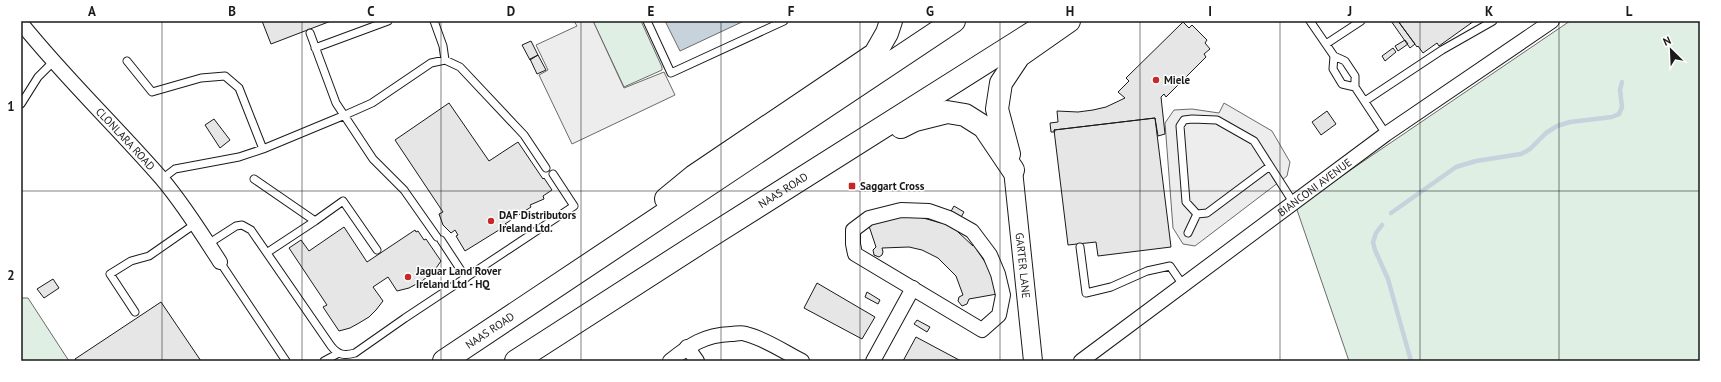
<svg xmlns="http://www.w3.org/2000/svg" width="1721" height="382" font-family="'PT Sans',sans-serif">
  <rect width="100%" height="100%" fill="#fff"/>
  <path fill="#e0efe3" stroke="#6a6a6a" d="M593 21H641L662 67V70L624 87Z
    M1570 21H1698L1700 25V361H1349L1296 207Z
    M21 298H28L69 361H21Z"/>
  <path fill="#ededed" stroke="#6a6a6a" d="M574 21H593L624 88 664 72 675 95 572 144 539 75 548 70 536 45 577 26Z
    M1224 103 1272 131 1290 162 1287 176 1195 246 1183 244 1173 228 1165 123 1174 110 1192 109 1219 113Z"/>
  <path fill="#c6d2dc" stroke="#6a6a6a" d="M665 21H744L680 51Z"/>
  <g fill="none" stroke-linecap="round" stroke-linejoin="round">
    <path stroke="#c6d2dc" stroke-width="4.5" d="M1391 213 1456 167 1476 161 1521 154 1530 149 1546 133 1557 126 1570 122 1612 117 1619 114 1622 107 1620 90 1622 82
      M1382 225 1376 233 1373 242 1375 250 1388 279 1411 361"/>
  </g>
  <path fill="#e6e6e6" stroke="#1a1a1a" d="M262 21H331L271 44Z
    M1391 21H1398L1415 44 1410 48Z
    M1398 21H1474L1439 46 1437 43 1423 53 1418 46 1417 47Z
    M1183 22 1189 28 1192 25 1207 40 1205 43 1210 49 1204 54 1206 57 1166 97 1164 94 1161 97 1165 134 1158 136 1155 118 1054 130 1055 132H1051L1050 123 1058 122 1057 111 1078 112 1093 110 1106 107 1125 98 1118 92 1129 81 1126 78Z
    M1405 40 1408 44 1398 51 1395 46Z
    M531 41 538 55 530 60 522 45Z
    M1393 48 1396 52 1385 61 1382 56Z
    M538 55 546 70 537 74 530 59Z
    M449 103 489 161 518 142 543 179 544 178 552 190 543 196 544 199 530 205 531 207 505 224 507 225 465 251 456 236 458 235 455 230 451 233 443 225 439 214 443 212 395 140Z
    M1327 111 1336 124 1321 135 1312 122Z
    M1155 118 1171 247 1098 256 1096 242 1068 245 1054 130Z
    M214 119 230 140 220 148 205 125Z
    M954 206 964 212 960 219 950 213Z
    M909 214 941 223 942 220 959 229 958 232 973 246 975 244 979 249 977 250 987 265 993 279 997 294 969 299 967 304 962 306 958 301 959 297 963 295 956 276 938 258 922 250 909 247 882 248 883 252 882 255 879 257 874 255 873 250 876 247 867 220Z
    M344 227 367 262 415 230 416 232 418 231 424 240 426 239 441 261 434 271 422 281 409 288 397 291 388 277 373 287 383 301 376 310 369 317 359 323 350 328 339 331 323 307 327 305 289 248 301 240 309 251Z
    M53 279 59 288 44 298 37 289Z
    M817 283 875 317 862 339 804 308Z
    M867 292 880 300 878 304 865 297Z
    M161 302 201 361H76L75 359Z
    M917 320 930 327 927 332 914 324Z
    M916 337 961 361H903Z"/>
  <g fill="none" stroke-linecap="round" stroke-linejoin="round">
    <defs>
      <path id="service" d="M434 21 443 46 445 60
        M647 21 671 73 784 21
        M1310 21 1334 56 1345 61 1355 76V87L1386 134
        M310 33 336 103 373 159 404 190 437 237
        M1326 44 1361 21
        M315 48 388 21
        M1334 56 1333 69 1342 84 1355 87
        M127 61 152 92 201 78 225 76 239 88 263 149
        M1365 101 1442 50 1493 21
        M21 104 38 77 53 62
        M1270 166 1207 213 1197 214 1186 202 1180 126 1184 120 1192 119 1217 120 1254 141 1293 202
        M162 179 175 169 239 157 263 149 345 115 372 103 431 63 445 60 460 67 524 135 546 168
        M254 179 315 221 343 201 377 250
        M1188 233 1197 214
        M441 240 466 278
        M208 244 236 226 242 225 251 230 331 346C338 355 344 356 355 353L405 318 574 206 553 174
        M1080 247 1086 293 1111 287 1147 271 1170 266 1183 285
        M268 252 315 221
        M220 262 286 361
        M135 312 110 274 131 261 149 256 195 224
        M324 361 337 354"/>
      <g id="minor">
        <path id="s1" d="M21 23C65 78 116 126 162 179 184 205 202 234 220 262"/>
        <path d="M901 210 929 211 949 218 972 231 990 255 998 274 1003 295 999 315 982 330 855 254 853 244V230L869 218Z"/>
        <path d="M687 347 697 361"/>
        <path d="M670 361C690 345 704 335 731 334 736 334 742 332 746 334 766 339 784 352 802 361"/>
        <path d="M873 361 913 288"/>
        <path id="s2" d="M1081 361 1386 134 1552 21"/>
      </g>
      <g id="tertiary">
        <path id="s3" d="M1013 170 1033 361"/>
      </g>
      <g id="trunk">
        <path d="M901 127 915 120 947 112 965 115 984 127 1013 170"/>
        <path d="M1009 154 997 109 1001 83 1019 56 1069 21"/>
        <path d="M666 199 694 176 875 54 887 33 891 21"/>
        <path id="s4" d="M444 361 954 21"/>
        <path id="s5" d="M516 361 701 242 1051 21"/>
      </g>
    </defs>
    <use href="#service" stroke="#1a1a1a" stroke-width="9"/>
    <use href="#minor" stroke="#1a1a1a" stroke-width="16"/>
    <use href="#tertiary" stroke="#1a1a1a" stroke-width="20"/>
    <use href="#trunk" stroke="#1a1a1a" stroke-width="24"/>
    <use href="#service" stroke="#fff" stroke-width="7"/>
    <use href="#minor" stroke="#fff" stroke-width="14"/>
    <use href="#tertiary" stroke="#fff" stroke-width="18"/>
    <use href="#trunk" stroke="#fff" stroke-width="22"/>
  </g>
  <path fill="none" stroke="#1a1a1a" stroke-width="1" stroke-opacity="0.55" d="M162 21V361M302 21V361M441 21V361M581 21V361M721 21V361M860 21V361M1000 21V361M1140 21V361M1280 21V361M1420 21V361M1559 21V361M21 191H1700"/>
  <g fill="#c62828" stroke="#fff" stroke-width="1.5">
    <circle cx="1156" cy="80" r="4"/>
    <rect x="848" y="182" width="8" height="8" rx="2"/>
    <circle cx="491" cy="221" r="4"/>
    <circle cx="408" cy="277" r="4"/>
  </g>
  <g text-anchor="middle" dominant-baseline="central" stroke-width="3" stroke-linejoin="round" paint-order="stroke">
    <g font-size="11" font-weight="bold" fill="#1a1a1a" stroke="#fff" text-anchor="start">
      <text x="1164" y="80">Miele</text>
      <text x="860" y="186">Saggart Cross</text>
      <text x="499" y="215">DAF Distributors<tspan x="499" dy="13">Ireland Ltd.</tspan></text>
      <text x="416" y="271">Jaguar Land Rover<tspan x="416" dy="13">Ireland Ltd - HQ</tspan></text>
    </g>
    <g font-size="11" fill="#1a1a1a" stroke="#fff">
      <text stroke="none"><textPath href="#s1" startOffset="156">CLONLARA ROAD</textPath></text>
      <text stroke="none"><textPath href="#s2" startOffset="291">BIANCONI AVENUE</textPath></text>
      <text stroke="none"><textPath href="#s5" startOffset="317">NAAS ROAD</textPath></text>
      <text stroke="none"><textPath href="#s3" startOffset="96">GARTER LANE</textPath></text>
      <text stroke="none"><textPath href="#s4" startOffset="55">NAAS ROAD</textPath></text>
    </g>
  </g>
  <rect width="1721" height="382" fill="none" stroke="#ffffff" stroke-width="44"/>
  <g transform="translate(1671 50) rotate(336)" stroke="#ffffff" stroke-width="3" paint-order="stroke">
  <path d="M0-3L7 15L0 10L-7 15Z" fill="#1a1a1a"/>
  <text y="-6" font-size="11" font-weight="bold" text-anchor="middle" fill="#1a1a1a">N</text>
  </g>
  <rect x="22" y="22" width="1677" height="338" fill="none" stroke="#1a1a1a" stroke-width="1.5"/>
  <g font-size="13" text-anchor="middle" font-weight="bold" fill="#1a1a1a">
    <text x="92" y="16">A</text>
    <text x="232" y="16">B</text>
    <text x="371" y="16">C</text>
    <text x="511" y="16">D</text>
    <text x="651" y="16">E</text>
    <text x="791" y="16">F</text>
    <text x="930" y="16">G</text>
    <text x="1070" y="16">H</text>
    <text x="1210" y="16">I</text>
    <text x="1350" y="16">J</text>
    <text x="1489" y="16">K</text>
    <text x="1629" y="16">L</text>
    <text x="11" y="111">1</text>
    <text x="11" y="280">2</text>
  </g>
</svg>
